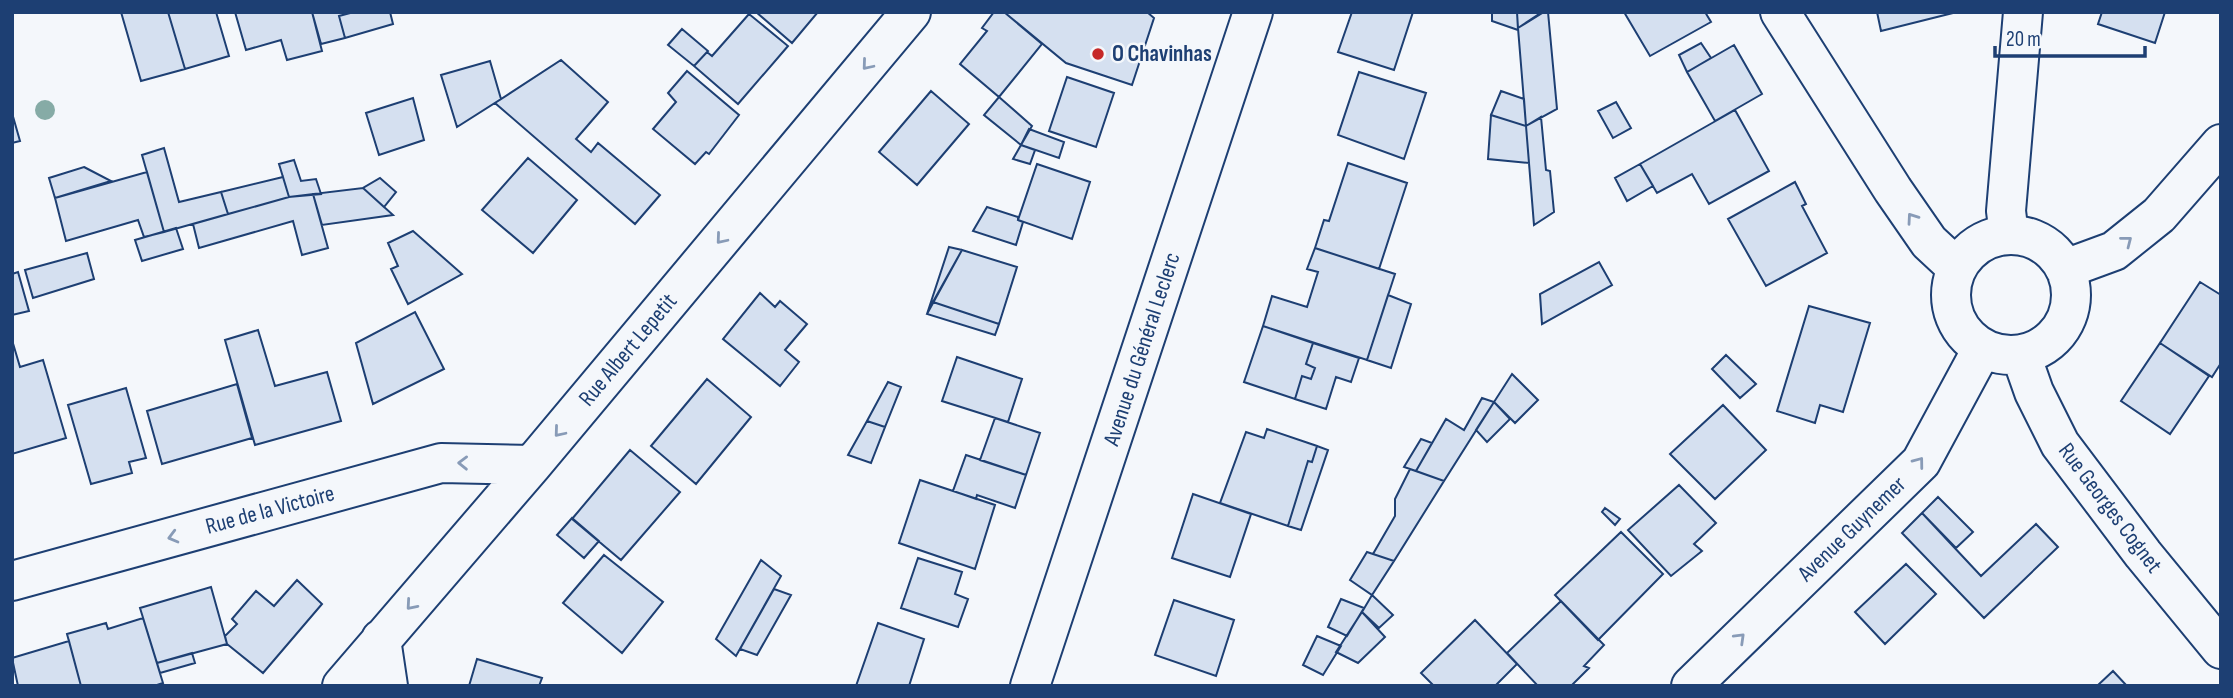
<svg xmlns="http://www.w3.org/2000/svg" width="2233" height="698" font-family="'Sofia Sans Condensed',sans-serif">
  <rect width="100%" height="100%" fill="#f4f7fb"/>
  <path fill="#d5e0f0" stroke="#1d3f73" stroke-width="2" d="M121 12H168L185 69 141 81Z
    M168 12H216L229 56 185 69Z
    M235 12H312L322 51 287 60 281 40 246 50Z
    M312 12H354L339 16 345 38 321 44Z
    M354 12H390L393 24 345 38 339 16Z
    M756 12H818L792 43Z
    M994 12H1004L1042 44 999 97 960 64 987 31 982 28Z
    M1004 12H1147L1154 18 1132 85 1066 63Z
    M1352 12H1413L1394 70 1338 52Z
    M1492 12H1517L1518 30 1492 21Z
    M1517 12H1539V14L1518 28Z
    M1544 12H1548L1557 109 1526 126 1518 28Z
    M1624 12H1705L1711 22 1650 56Z
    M1877 12H1957L1881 31Z
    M2102 12H2165L2155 43 2098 24Z
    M749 14 788 46 738 104 694 66 707 52 712 56Z
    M682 29 708 51 694 66 668 45Z
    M1701 43 1711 58 1687 72 1679 55Z
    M1734 45 1762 94 1715 121 1687 72Z
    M561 60 608 102 576 139 591 152 598 143 660 195 635 224 495 103Z
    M490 61 501 99 457 127 441 75Z
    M687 71 739 115 709 154 706 152 695 164 653 129 676 102 668 93Z
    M1359 72 1426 93 1404 159 1338 135Z
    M1067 77 1114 93 1096 147 1049 131Z
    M931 91 969 124 917 185 879 152Z
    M1501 91 1524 99 1526 126 1491 115Z
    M999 97 1032 126 1021 145 984 115Z
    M413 98 424 140 379 155 366 113Z
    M1616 102 1631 128 1613 138 1598 111Z
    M1735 110 1769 171 1709 204 1692 174 1657 193 1640 164Z
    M12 113 20 141 12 143Z
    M1491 115 1526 126 1529 163 1488 159Z
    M1541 117 1546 170 1550 171 1554 212 1534 225 1526 126Z
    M1029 129 1064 142 1059 158 1021 145Z
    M1021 145 1035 150 1030 164 1013 159Z
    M164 148 179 202 221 192 228 214 164 232 142 155Z
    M528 158 577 200 533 253 482 210Z
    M294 160 301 181 316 179 321 194 289 197 279 164Z
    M1348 163 1407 183 1379 269 1315 248 1324 220 1329 221Z
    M1037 164 1090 182 1072 239 1018 220Z
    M1640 164 1653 186 1627 201 1615 178Z
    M84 167 111 181 55 198 49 178Z
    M147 172 164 232 144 237 138 220 66 241 55 198Z
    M283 177 289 197 228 214 221 192Z
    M380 178 396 192 384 207 363 188Z
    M1795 182 1806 204 1802 206 1827 253 1766 286 1728 219Z
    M363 188 393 215 322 225 313 194Z
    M313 194 328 248 302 255 293 221 199 248 193 224 289 197Z
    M987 207 1018 217V220L1023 222 1016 245 973 231Z
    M176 228 183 249 142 261 135 240Z
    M413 231 462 274 408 304 391 269 398 266 388 243Z
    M949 247 962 250 927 314Z
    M1315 248 1395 274 1367 360 1263 326 1272 296 1307 307 1318 272 1307 269Z
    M962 250 1017 267 999 324 933 302Z
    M87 253 94 279 33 298 25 270Z
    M1599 262 1612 285 1542 324 1540 294Z
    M18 272 29 311 12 315V274Z
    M2200 282 2221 295V363L2212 377 2160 343Z
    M760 293 775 307 780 301 807 324 785 350 799 362 780 386 723 339Z
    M1388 295 1411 304 1391 368 1367 360Z
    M933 302 999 324 995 335 927 314Z
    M1809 306 1870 323 1843 412 1820 405 1815 423 1777 411Z
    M415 312 444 369 373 404 356 343Z
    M1263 326 1313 343 1306 364 1315 368 1311 379 1302 376 1295 399 1244 382Z
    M258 330 275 386 327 372 341 421 255 445 225 340Z
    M12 340 20 367 43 360 66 438 12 454Z
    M1313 343 1359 358 1351 382 1336 377 1326 409 1295 399 1302 376 1311 379 1315 368 1306 364Z
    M2160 343 2209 376 2170 434 2121 401Z
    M1726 355 1756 384 1740 398 1712 369Z
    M957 357 1022 379 1008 422 942 401Z
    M1512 374 1538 400 1515 423 1494 402Z
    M707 379 751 417 696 484 651 446Z
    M888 382 901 387 885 427 867 421Z
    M237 384 252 438 162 464 147 411Z
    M126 388 146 458 129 462 132 473 91 484 68 405Z
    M1482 398 1494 402 1444 481 1416 471 1446 419 1464 430Z
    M1494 402 1510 419 1487 442 1476 430Z
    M1723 405 1766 450 1715 499 1670 454Z
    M995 418 1040 433 1026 475 980 460Z
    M867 421 885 427 871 463 848 455Z
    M1267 429 1317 446 1312 462 1308 461 1288 526 1220 503 1246 432 1264 438Z
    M1421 439 1432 443 1416 471 1404 467Z
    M1317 446 1328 450 1301 530 1288 526 1308 461 1312 462Z
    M630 450 680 492 621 560 572 519Z
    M966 455 1026 475 1015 508 977 495 976 499 953 491Z
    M1410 469 1444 481 1394 561 1373 554 1395 516V499Z
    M920 480 995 505 975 569 899 543Z
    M1679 485 1716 523 1694 544 1702 551 1671 576 1628 530Z
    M1193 494 1251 514 1230 577 1172 558Z
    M1938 497 1973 532 1956 548 1922 513Z
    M1605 508 1620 519 1615 525 1602 512Z
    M1922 513 1981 576 2036 524 2058 547 1984 618 1902 533Z
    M572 518 599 541 584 558 557 535Z
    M1621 532 1663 574 1598 640 1555 595Z
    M1367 552 1394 561 1372 595 1350 580Z
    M604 555 663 602 622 653 563 603Z
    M918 558 962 572 955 594 968 599 958 627 901 608Z
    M761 560 781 576 736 656 716 639Z
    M1906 564 1936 594 1885 644 1855 612Z
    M297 580 322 604 263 673 227 644 225 636 237 624 232 619 256 591 274 606Z
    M211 587 227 644 157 663 140 608Z
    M774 589 791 595 757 655 740 649Z
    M1372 595 1393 615 1379 628 1362 612Z
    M1341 599 1364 608 1347 636 1328 627Z
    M1174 600 1234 620 1216 676 1155 655Z
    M1561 601 1604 645 1584 666 1589 668 1571 686H1538L1507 653Z
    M1362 612 1385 637 1358 663 1336 652Z
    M143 618 163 683 154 686H81L67 634 106 623 108 629Z
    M1475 620 1517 664 1495 686H1434L1421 673Z
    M878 623 924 639 909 686H856Z
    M1317 636 1341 646 1323 675 1303 665Z
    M69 641 81 686H18L12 658Z
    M192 653 195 663 160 673 157 663Z
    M477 659 542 678 539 686H469Z
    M2113 671 2127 686H2097Z"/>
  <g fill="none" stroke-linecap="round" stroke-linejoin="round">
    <defs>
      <path id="minor" d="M1780 12 1893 190 1929 242 1957 268
        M2009 235 2006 211 2023 12
        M1951 295a60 60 0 1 1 120 0a60 60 0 1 1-120 0Z
        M2065 269 2114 251 2159 215 2221 144
        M2021 355 2034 392 2060 444 2143 554 2221 649
        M12 581 441 463 532 465
        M381 639 388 686
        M342 686 532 465 911 12
        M1691 686 1921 462 1982 349"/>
      <path id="tertiary" d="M1030 686 1253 12"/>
    </defs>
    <use href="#minor" stroke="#1d3f73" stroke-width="42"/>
    <use href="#tertiary" stroke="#1d3f73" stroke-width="42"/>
    <use href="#minor" stroke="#f4f7fb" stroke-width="38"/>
    <use href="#tertiary" stroke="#f4f7fb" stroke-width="38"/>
  </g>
  <circle fill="#86aba6" cx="45" cy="110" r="10"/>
  <defs><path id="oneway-chevron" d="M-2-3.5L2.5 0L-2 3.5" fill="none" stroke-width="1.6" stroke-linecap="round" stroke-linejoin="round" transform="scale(1.75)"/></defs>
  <g stroke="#889bb7">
    <use href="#oneway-chevron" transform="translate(867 65) rotate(130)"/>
    <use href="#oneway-chevron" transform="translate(1912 218) rotate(-125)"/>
    <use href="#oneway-chevron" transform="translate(721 239) rotate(130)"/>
    <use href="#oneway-chevron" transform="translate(2127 241) rotate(-38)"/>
    <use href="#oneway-chevron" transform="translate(559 432) rotate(130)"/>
    <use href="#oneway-chevron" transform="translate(1919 462) rotate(-53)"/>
    <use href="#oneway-chevron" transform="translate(463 463) rotate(-179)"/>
    <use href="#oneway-chevron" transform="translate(173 537) rotate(165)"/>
    <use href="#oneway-chevron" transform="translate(411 605) rotate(131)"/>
    <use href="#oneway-chevron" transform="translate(1740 638) rotate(-44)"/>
  </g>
  <circle fill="#c62828" stroke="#f4f7fb" stroke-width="2.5" cx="1098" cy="54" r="7"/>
  <g text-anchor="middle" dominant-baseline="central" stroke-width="5" stroke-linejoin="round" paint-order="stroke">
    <g font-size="23" font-weight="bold" fill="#1d3f73" stroke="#f4f7fb" text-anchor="start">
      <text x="1112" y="54">O Chavinhas</text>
    </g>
    <g font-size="23" fill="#1d3f73" stroke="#f4f7fb">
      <text transform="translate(1142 349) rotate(-72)">Avenue du Général Leclerc</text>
      <text transform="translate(628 350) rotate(-50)">Rue Albert Lepetit</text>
      <text transform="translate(2110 508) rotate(53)">Rue Georges Cognet</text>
      <text transform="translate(270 510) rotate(-15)">Rue de la Victoire</text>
      <text transform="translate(1852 529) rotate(-44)">Avenue Guynemer</text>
    </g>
  </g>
  <rect width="2233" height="698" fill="none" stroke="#1d3f73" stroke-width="28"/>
  <path d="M1995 46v10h150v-10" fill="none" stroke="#1d3f73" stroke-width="3.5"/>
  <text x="2006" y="46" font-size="21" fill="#1d3f73" stroke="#f4f7fb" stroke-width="5" paint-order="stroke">20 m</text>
</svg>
